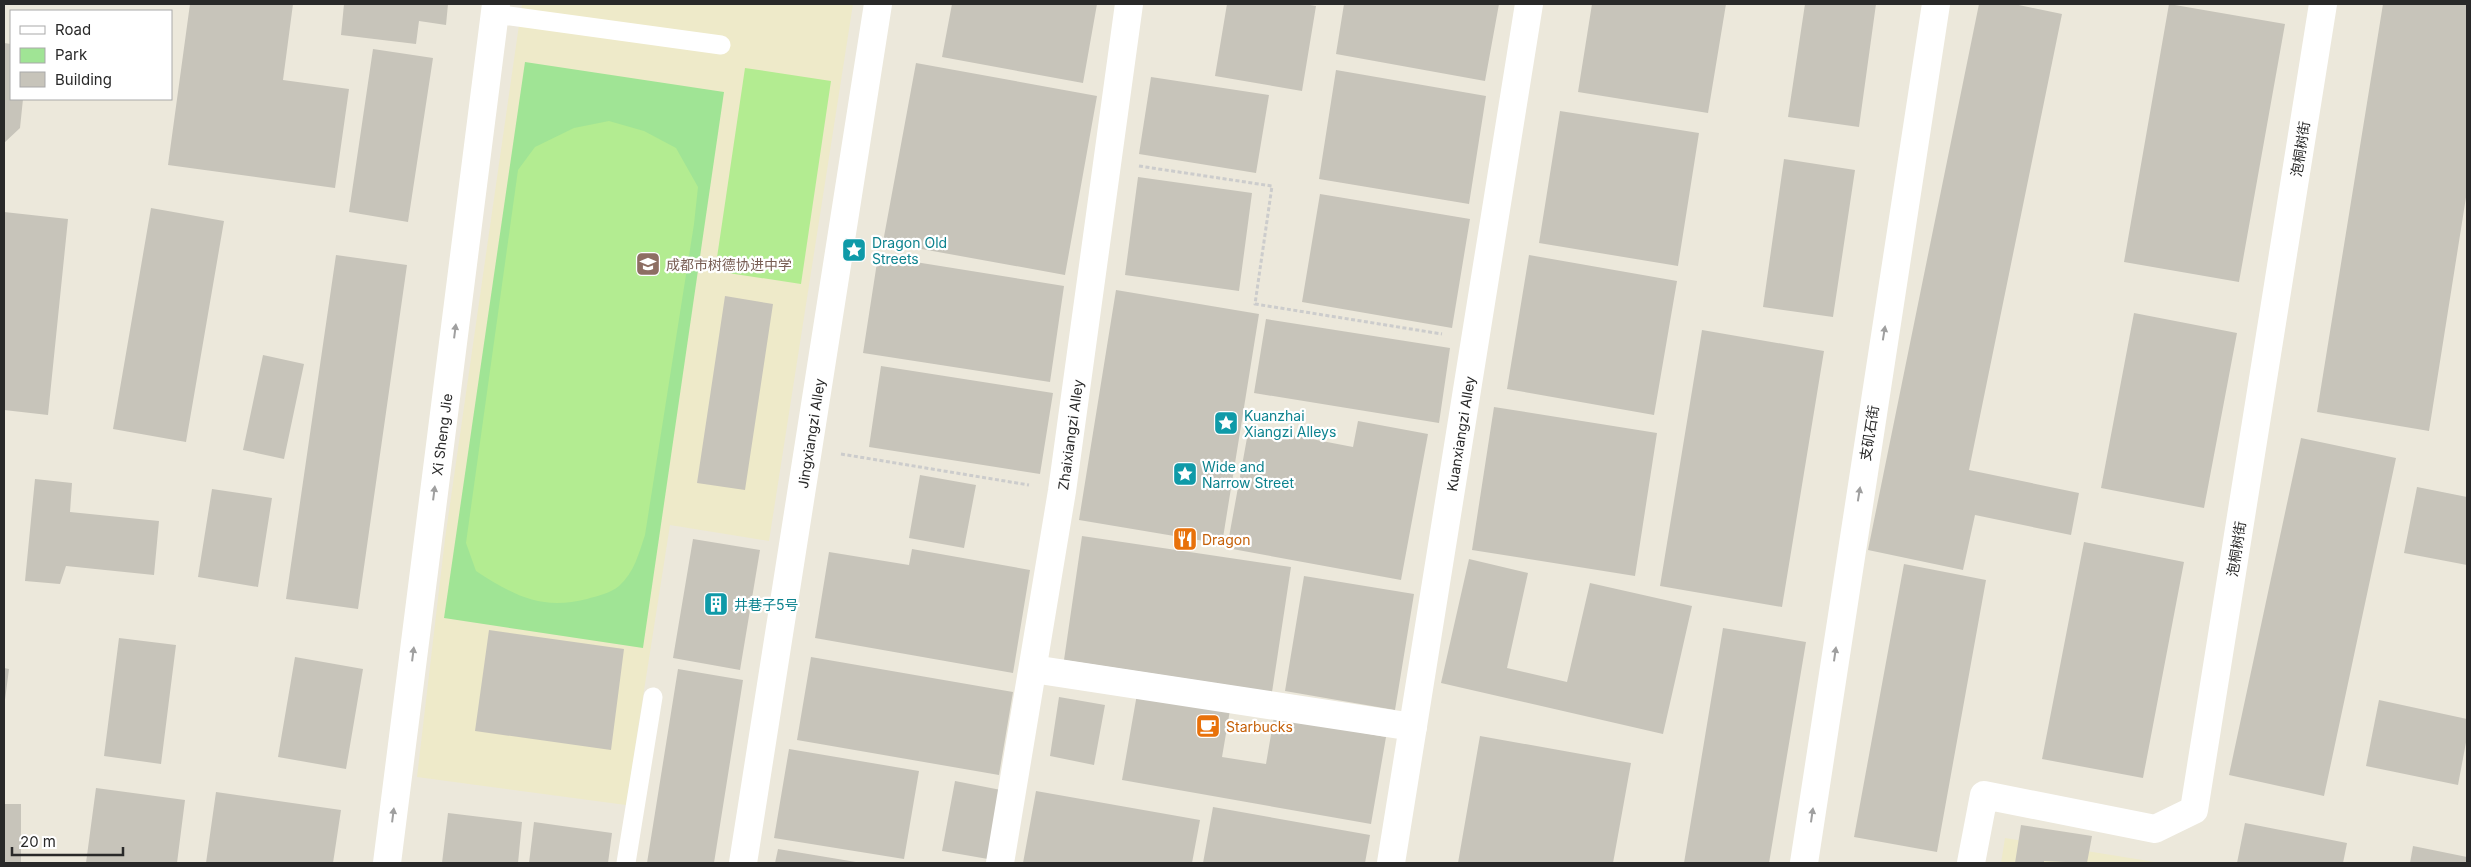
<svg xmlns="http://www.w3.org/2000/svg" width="2471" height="867" font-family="Inter,'Noto Sans SC',sans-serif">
  <rect width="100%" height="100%" fill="#ece8db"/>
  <path fill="#eeeac9" d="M522 4H853L769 541 670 525 626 805 417 777 445 539Z
    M2005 838 2161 863H2001Z"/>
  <path fill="#a0e495" d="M525 62 724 92 643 648 444 618Z"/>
  <path fill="#b3ec91" d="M745 68 831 81 801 284 715 271Z
    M609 121 644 131 676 148 698 187 694 224 645 535C639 553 634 573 619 586 611 593 597 596 587 599 541 611 513 595 476 571L466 543 518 170 535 147 574 128Z"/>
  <path fill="#c7c4ba" d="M190 4H293L283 80 349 89 335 188 168 165Z
    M344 4H448L446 25 419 21 416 44 341 35Z
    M952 4H1097L1083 83 942 57Z
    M1227 4H1304L1316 6 1302 91 1215 76Z
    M1344 4H1499L1485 81 1336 54Z
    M1592 4H1726L1708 113 1578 92Z
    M1805 4H1876L1859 127 1788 117Z
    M1979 4H2014L2062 14 1969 470 2079 493 2071 535 1975 515 1963 570 1868 550Z
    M2169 4 2285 24 2239 282 2124 262Z
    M2383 4H2467V191L2429 431 2317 412Z
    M4 43 11 44V99H23L20 128 4 143Z
    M373 49 433 58 408 222 349 212Z
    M916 63 1097 96 1065 275 883 242Z
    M1336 70 1486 96 1469 204 1319 179Z
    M1151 77 1269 95 1256 173 1139 154Z
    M1560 111 1699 133 1678 266 1539 243Z
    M1784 159 1855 170 1833 317 1763 307Z
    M1138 177 1252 193 1239 291 1125 275Z
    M1320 194 1470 219 1452 328 1302 302Z
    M151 208 224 221 186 442 113 429Z
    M4 212 68 219 48 415 4 410Z
    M336 255 407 265 358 609 286 599Z
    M1529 255 1677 281 1654 415 1507 389Z
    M878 256 1064 286 1050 382 863 353Z
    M1116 290 1259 314 1222 544 1079 520Z
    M725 296 773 304 745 490 697 483Z
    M2134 313 2237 333 2204 508 2101 488Z
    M1266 319 1450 348 1439 423 1254 393Z
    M1702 330 1824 351 1782 607 1660 586Z
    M263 355 304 364 284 459 243 450Z
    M881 366 1053 393 1040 474 869 447Z
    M1494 407 1657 433 1635 576 1472 550Z
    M1358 421 1428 434 1401 580 1227 548 1249 427 1353 447Z
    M2301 438 2396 458 2324 796 2229 775Z
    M920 475 976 485 964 548 909 538Z
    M35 479 72 483 70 512 159 521 154 575 66 566 60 584 25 581Z
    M2417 487 2467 497V565L2404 553Z
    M212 489 272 498 258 587 198 577Z
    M1082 536 1291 567 1272 692 1064 660Z
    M693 539 760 550 740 670 673 658Z
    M2084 542 2184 562 2143 778 2042 759Z
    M912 549 1030 570 1013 673 815 638 829 552 909 565Z
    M1469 559 1528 573 1507 668 1567 682 1590 583 1692 606 1663 734 1441 683Z
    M1904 564 1986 580 1937 852 1854 837Z
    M1304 576 1414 594 1395 710 1285 691Z
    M1723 628 1806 642 1769 863H1684Z
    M489 630 624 649 611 750 475 731Z
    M119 638 176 645 161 764 104 756Z
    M295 657 363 669 346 769 278 757Z
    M811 657 1013 692 999 775 797 740Z
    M4 668 9 669 5 700H4Z
    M678 669 743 680 714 863H647Z
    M1137 694 1230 710 1222 757 1266 764 1274 717 1386 737 1371 824 1122 780Z
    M1059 697 1105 705 1094 765 1050 756Z
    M2379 700 2467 719V737L2458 785 2366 766Z
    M1480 736 1631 763 1613 863H1458Z
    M789 749 919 771 904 859 774 838Z
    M955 781 1001 790 988 859 942 851Z
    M96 788 185 800 177 863H86Z
    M1036 791 1200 820 1192 863H1023Z
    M216 792 341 810 333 863H206Z
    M4 804H21V863H4Z
    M1213 807 1370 835 1365 863H1203Z
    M448 813 522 822 518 863H442Z
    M534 822 612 833 608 863H529Z
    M2245 823 2347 843 2343 863H2237Z
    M2021 825 2092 836 2087 863 2044 861V863H2015Z
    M2413 846 2467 857V863H2410Z
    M778 849 856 862V863H775Z"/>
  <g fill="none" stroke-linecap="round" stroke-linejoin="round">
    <path stroke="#ccc" stroke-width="3" stroke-dasharray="4 2.5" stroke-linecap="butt" d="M1139 166 1272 186 1255 304 1442 334
      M841 454 1029 485"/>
    <path stroke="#fff" stroke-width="19" d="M495 14 721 45
      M626 863 653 697"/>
    <g stroke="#fff" stroke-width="28">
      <path d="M1033 669 1413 727"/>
      <path id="s1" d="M387 863 496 4"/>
      <path id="s2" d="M743 863 878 4"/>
      <path id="s3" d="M1000 863 1062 491 1129 4"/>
      <path id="s4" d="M1391 863 1529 4"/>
      <path d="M1804 863 1936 4"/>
      <path d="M1971 863 1984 795 2155 829 2194 810 2323 4"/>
    </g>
  </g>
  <defs><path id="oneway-solid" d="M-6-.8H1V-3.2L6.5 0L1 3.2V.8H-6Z" transform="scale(1.25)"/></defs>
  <g fill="#9f9f9f">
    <use href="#oneway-solid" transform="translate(455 331) rotate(-83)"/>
    <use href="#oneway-solid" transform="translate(1884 333) rotate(-81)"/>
    <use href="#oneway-solid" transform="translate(434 493) rotate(-83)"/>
    <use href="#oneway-solid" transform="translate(1859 494) rotate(-81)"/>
    <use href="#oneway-solid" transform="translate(413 654) rotate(-83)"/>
    <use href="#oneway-solid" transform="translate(1835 654) rotate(-82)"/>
    <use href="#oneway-solid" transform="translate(393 815) rotate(-83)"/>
    <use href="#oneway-solid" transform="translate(1812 815) rotate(-82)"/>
  </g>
  <defs>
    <symbol id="sight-square" viewBox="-11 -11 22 22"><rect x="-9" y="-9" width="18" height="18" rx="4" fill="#0f9aa8" stroke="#fff"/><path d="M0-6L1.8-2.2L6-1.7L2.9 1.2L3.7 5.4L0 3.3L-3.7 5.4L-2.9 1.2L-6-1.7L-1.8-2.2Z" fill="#fff"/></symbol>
    <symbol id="school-square" viewBox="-11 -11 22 22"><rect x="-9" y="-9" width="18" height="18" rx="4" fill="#8d6e63" stroke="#fff"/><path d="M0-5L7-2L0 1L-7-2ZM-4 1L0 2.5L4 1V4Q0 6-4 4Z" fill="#fff"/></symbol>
    <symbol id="restaurant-square" viewBox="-11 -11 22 22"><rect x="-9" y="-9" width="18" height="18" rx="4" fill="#e8710a" stroke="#fff"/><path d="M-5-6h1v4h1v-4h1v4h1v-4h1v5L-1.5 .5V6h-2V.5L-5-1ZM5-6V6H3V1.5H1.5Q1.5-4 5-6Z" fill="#fff"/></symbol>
    <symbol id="building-square" viewBox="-11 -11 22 22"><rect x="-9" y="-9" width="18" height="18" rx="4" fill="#0f9aa8" stroke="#fff"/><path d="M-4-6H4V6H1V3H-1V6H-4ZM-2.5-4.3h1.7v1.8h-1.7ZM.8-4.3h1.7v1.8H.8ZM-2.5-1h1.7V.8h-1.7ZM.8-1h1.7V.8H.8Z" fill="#fff"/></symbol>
    <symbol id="cafe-square" viewBox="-11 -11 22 22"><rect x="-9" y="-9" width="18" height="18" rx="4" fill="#e8710a" stroke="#fff"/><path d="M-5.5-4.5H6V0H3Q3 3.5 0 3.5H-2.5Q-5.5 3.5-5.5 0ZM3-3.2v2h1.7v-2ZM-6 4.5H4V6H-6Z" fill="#fff"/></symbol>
  </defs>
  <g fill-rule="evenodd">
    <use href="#sight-square" x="840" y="236" width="28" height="28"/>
    <use href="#school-square" x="634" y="250" width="28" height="28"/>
    <use href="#sight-square" x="1212" y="409" width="28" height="28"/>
    <use href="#sight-square" x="1171" y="460" width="28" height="28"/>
    <use href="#restaurant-square" x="1171" y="525" width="28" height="28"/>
    <use href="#building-square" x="702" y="590" width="28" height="28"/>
    <use href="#cafe-square" x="1194" y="712" width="28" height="28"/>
  </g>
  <g text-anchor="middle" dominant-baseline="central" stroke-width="4.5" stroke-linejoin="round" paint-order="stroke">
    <g font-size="14" fill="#292929" stroke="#fff">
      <text transform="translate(2300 149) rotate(-81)">泡桐树街</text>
      <text stroke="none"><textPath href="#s4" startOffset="435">Kuanxiangzi Alley</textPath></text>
      <text transform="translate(1869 433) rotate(-81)">支矶石街</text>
      <text stroke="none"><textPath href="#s1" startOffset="432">Xi Sheng Jie</textPath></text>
      <text stroke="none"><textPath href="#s2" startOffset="435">Jingxiangzi Alley</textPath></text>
      <text stroke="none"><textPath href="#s3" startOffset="434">Zhaixiangzi Alley</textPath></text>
      <text transform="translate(2236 549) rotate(-81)">泡桐树街</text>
    </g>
    <g font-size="14" fill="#0d838f" stroke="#fff" text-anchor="start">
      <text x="872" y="242">Dragon Old<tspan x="872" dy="16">Streets</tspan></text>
      <text x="1244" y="415">Kuanzhai<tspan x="1244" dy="16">Xiangzi Alleys</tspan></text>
      <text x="1202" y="466">Wide and<tspan x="1202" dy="16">Narrow Street</tspan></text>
      <text x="734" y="604">井巷子5号</text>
    </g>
    <g font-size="14" fill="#785e54" stroke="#fff" text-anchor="start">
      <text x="666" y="264">成都市树德协进中学</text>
    </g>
    <g font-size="14" fill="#c56008" stroke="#fff" text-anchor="start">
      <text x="1202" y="539">Dragon</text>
      <text x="1226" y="726">Starbucks</text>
    </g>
  </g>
  <rect width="2471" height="867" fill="none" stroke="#292929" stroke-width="10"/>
  <rect x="10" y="10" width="162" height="90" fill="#ffffff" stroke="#a9a9a9"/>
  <rect x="20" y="26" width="25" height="8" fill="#ffffff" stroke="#a9a9a9"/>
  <text x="55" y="35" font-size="15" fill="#292929">Road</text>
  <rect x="20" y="48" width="25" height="15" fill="#a0e495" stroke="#a9a9a9"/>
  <text x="55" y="60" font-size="15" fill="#292929">Park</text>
  <rect x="20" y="72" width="25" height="15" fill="#c7c4ba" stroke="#a9a9a9"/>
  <text x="55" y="85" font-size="15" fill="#292929">Building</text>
  <path d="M12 847v8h111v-8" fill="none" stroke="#292929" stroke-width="2.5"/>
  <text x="20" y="847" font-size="15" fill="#292929" stroke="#ffffff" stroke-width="4" paint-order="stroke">20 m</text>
</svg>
